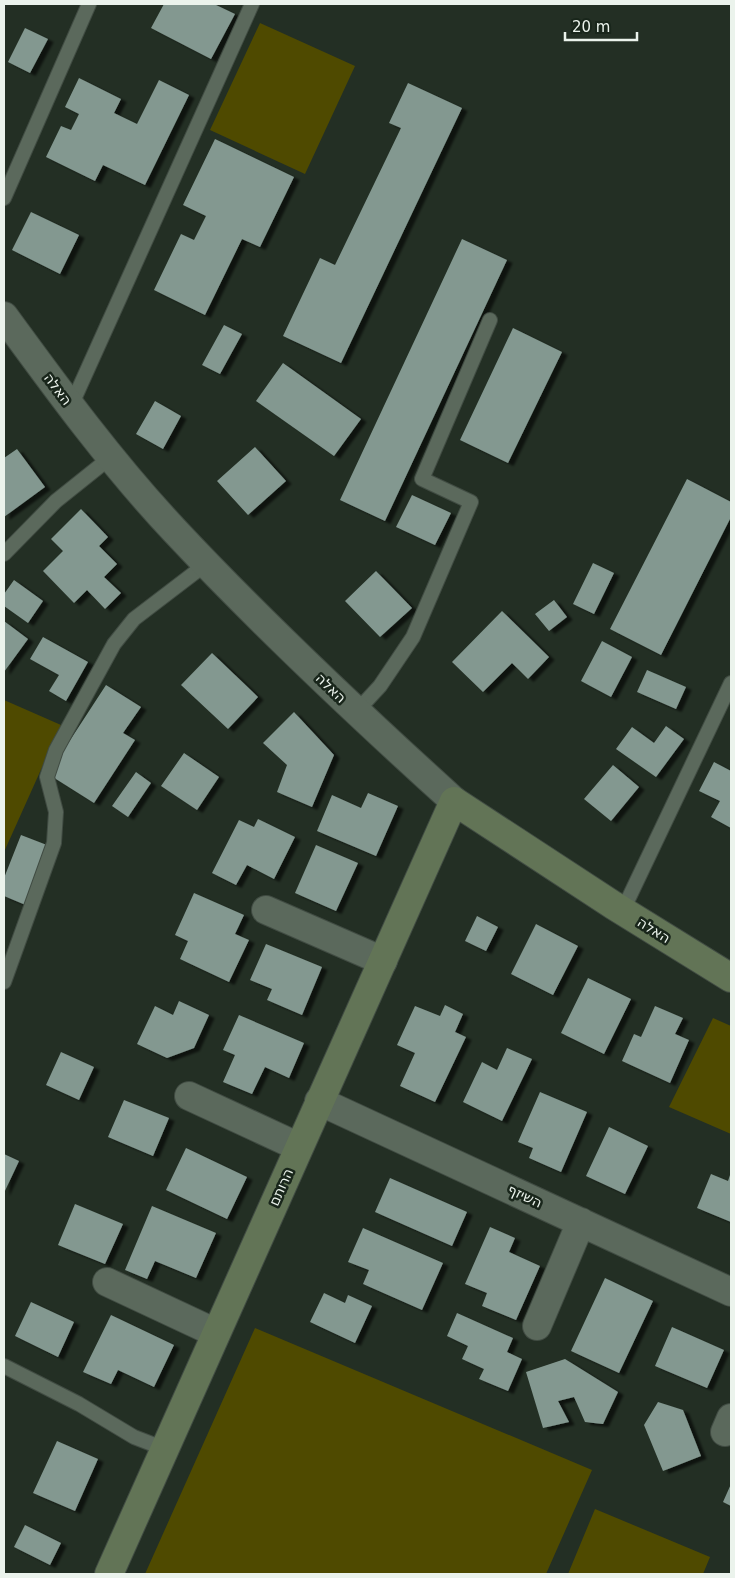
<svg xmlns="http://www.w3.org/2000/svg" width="735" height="1578" font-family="'DejaVu Sans','Noto Sans Hebrew',sans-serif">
  <defs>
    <filter id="shadow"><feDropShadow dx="5.5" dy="3" stdDeviation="1" flood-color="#0009"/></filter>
  </defs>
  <rect width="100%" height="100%" fill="#232f24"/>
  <path fill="#4f4a00" d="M260 23 355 66 305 174 210 130Z
    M4 700 61 725 4 852Z
    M713 1018 731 1026V1134L669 1107Z
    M255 1328 592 1470 546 1574H145Z
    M595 1509 710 1557 703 1574H568Z"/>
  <path fill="#839890" filter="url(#shadow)" d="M164 4H214L235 14 211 59 151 28Z
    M25 28 48 39 30 73 8 62Z
    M79 78 121 99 114 113 137 124 159 80 189 95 145 185 103 165 95 181 46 157 61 126 71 130 79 114 65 107Z
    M408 83 462 108 341 363 283 336 320 258 335 265 401 128 389 123Z
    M215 139 294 177 260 247 242 239 205 315 154 290 181 234 194 240 206 216 183 205Z
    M31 212 79 235 60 274 12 250Z
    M462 239 507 260 385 521 340 500Z
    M224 325 242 334 220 374 202 365Z
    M513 328 562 352 508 463 460 440Z
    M283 363 361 419 334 456 256 401Z
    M155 401 181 416 163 449 136 434Z
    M255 447 286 481 248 515 217 481Z
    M17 449 45 487 4 517V458Z
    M687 479 731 502V517L661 655 610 629Z
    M412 495 451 513 435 545 396 527Z
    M81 509 108 537 99 546 117 564 104 577 121 593 105 609 87 590 74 603 43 571 63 551 51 539Z
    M593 563 614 573 594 614 573 604Z
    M376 571 412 608 380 637 345 601Z
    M14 580 43 601 28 623 4 606V594Z
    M554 600 567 617 549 631 535 614Z
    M502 611 549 657 528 679 512 663 483 692 452 662Z
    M4 621 28 639 4 672Z
    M43 637 88 662 66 701 49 691 59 675 30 659Z
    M602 641 632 657 611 697 581 681Z
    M212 653 258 697 228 729 181 685Z
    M647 670 686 687 676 709 637 692Z
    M106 685 141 707 123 733 135 740 94 803 48 774Z
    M294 712 334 755 312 807 277 792 287 765 263 743Z
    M666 726 684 739 656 777 616 749 632 727 654 743Z
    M184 753 219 777 197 810 161 786Z
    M714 762 731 771V828L711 817 720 801 699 791Z
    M613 765 639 787 611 821 584 799Z
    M136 772 151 783 128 817 112 806Z
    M368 793 398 806 376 856 317 831 332 795 361 808Z
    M258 819 295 837 274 879 247 865 236 885 212 873 239 820 254 827Z
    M21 835 52 847 28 906 4 896V878Z
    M316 845 358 863 336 911 295 893Z
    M194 893 244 915 235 934 249 940 229 982 180 959 188 941 175 935Z
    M477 916 498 927 486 951 465 941Z
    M536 924 578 946 553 995 511 974Z
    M266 944 322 967 302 1015 267 1000 272 989 250 980Z
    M588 978 631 999 604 1054 561 1033Z
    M179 1001 209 1015 194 1048 167 1058 137 1044 155 1006 173 1015Z
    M445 1005 463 1014 455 1032 466 1037 435 1102 400 1086 415 1053 397 1045 415 1006 440 1016Z
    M655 1006 683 1018 675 1034 689 1040 670 1083 622 1061 634 1034 641 1037Z
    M239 1015 304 1043 289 1078 265 1067 252 1094 223 1082 235 1055 223 1050Z
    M507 1048 532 1059 502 1121 463 1102 482 1062 497 1070Z
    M61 1052 94 1067 79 1100 46 1085Z
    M540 1092 587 1112 561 1172 529 1158 533 1148 518 1142Z
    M124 1100 169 1118 153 1156 108 1137Z
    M609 1127 648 1146 625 1194 586 1176Z
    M186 1148 247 1177 227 1219 166 1190Z
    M4 1154 19 1161 4 1193Z
    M731 1172V1222L697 1208 711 1174 728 1181Z
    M390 1178 467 1212 452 1246 375 1212Z
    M75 1204 123 1224 105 1264 58 1245Z
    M152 1206 216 1233 196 1278 155 1261 147 1279 125 1270Z
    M490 1227 515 1238 509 1252 540 1266 516 1320 482 1306 487 1293 465 1284Z
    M363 1228 443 1263 422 1310 363 1284 369 1270 348 1262Z
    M605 1278 653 1301 619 1373 571 1351Z
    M324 1293 345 1303 348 1295 372 1306 355 1343 310 1322Z
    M31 1302 74 1322 58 1357 15 1336Z
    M457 1313 513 1338 507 1352 522 1359 508 1391 479 1379 484 1369 462 1359 468 1346 447 1336Z
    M111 1315 174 1345 154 1387 118 1370 111 1384 83 1372Z
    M672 1327 724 1350 707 1388 655 1366Z
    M565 1359 618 1392 603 1424 585 1422 574 1397 558 1401 569 1422 543 1428 526 1372Z
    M658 1402 683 1410 701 1456 663 1471 644 1425Z
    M57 1441 98 1459 75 1511 33 1493Z
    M731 1484V1506L723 1502Z
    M25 1525 61 1543 50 1565 14 1547Z"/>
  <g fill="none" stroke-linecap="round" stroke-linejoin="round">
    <defs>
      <path id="lane" d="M4 198 89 4
        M71 406 252 4
        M4 554 56 501 111 457
        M356 712 380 686 413 637 471 502 422 479 490 320
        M623 910 731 683
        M4 982 54 843 56 812 47 777 56 750 114 644 134 619 206 564
        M4 1366 79 1404 134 1437 165 1449"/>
      <path id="street" d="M4 316C58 390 112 464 175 531 264 626 358 714 454 801
        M266 910 383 961
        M189 1096 299 1147
        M319 1101 731 1292
        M107 1282 216 1333
        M537 1326 581 1222
        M725 1432 731 1418"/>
      <path id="secondary" d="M109 1574 454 801 613 905 731 978"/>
    </defs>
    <use href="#lane" stroke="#414c43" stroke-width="16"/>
    <use href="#street" stroke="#414c43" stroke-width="30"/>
    <use href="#secondary" stroke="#414c43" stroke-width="30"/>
    <use href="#lane" stroke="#5b695c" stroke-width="14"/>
    <use href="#street" stroke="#5b695c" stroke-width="28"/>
    <use href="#secondary" stroke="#627456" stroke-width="28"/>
  </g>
  <g text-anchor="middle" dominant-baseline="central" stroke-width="5" stroke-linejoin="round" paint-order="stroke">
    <g font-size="14" fill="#ebf3ec" stroke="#19261b">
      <text transform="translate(58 389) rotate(53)">האלה</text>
      <text transform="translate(331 688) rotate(44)">האלה</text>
      <text transform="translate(654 930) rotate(32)">האלה</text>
      <text transform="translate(281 1187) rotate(-66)">הרותם</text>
      <text transform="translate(525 1196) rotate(25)">השיזף</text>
    </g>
  </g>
  <rect width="735" height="1578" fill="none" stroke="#ebf3ec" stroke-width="10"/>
  <path d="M565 32v8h72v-8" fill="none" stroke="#ebf3ec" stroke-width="2.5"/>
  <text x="572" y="32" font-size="15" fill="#ebf3ec" stroke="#19261b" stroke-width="4" paint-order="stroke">20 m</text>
</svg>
